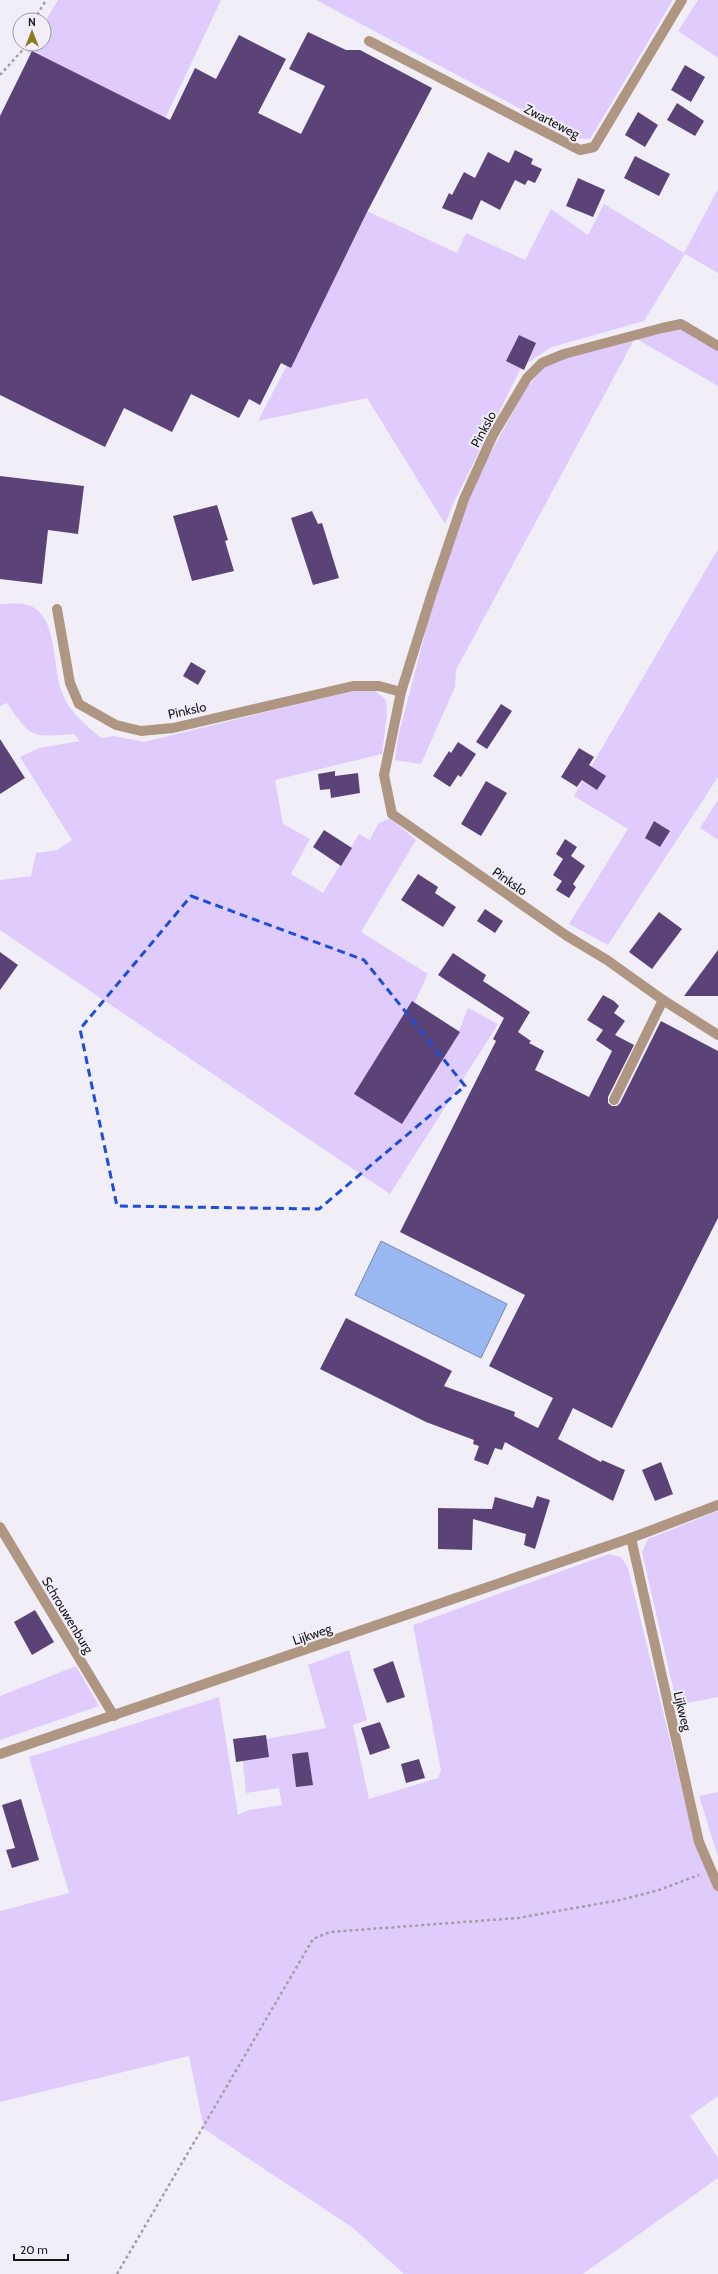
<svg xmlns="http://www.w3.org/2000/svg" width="718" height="2274" font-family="Cabin,sans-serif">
<rect width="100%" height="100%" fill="#f1eef7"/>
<g fill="#e0ccfc">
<path d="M 58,0 L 221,0 L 163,123 L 28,53 L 25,44 L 44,44 L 44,23 Z"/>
<path d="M 316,0 L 673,0 L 590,139 L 575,138 Z"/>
<path d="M 698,0 L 718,0 L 718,58 L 678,31 Z"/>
<path d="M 718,189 L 718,273 L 685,254 L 644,321 L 552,347 L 522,366 L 454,502 L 445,524 L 367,398 L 258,421 L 367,211 L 457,253 L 466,233 L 525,260 L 551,209 L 588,235 L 604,204 L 684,253 Z"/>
<path d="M 674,328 L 698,329 L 718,341 L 718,386 L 635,338 L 456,670 L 455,687 L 421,764 L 395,760 L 398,737 L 435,595 L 473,485 L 525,390 L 546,365 L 591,348 Z"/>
<path d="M 718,549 L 718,777 L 608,945 L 569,924 L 628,829 L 574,796 Z"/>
<path d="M 0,604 C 9,604 22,602 31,606 C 56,617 53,663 60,686 C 66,710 84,723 101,738 L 114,736 L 144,742 L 340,694 L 348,690 L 373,689 L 386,700 L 387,715 L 382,754 L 275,780 L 283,824 L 310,839 L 291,874 L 323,893 L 359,834 L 370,840 L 378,824 L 390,818 L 416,840 L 361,932 L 428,974 L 413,1006 L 457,1036 L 468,1008 L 498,1024 L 390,1194 L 0,930 L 0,880 L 31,876 L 36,853 L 57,850 L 72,840 L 20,757 L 39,748 L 80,741 L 74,734 C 32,737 31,739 7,703 L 0,706 Z"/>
<path d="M 718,800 L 718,840 L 700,828 Z"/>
<path d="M 718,1511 L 718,1697 L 677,1705 L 642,1552 L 648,1539 Z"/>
<path d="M 609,1554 L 621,1557 L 628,1568 L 691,1826 L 718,1889 L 718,2096 L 690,2116 L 718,2158 L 718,2178 L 583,2274 L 404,2274 L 353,2228 L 204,2129 L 189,2056 L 0,2102 L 0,1911 L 69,1893 L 29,1757 L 219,1697 L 238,1815 L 249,1810 L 282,1805 L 279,1788 L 246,1793 L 241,1744 L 326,1728 L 308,1665 L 349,1650 L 367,1720 L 353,1725 L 369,1799 L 438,1778 L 441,1770 L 413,1625 Z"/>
<path d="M 76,1666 L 99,1706 L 0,1740 L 0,1696 Z"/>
<path d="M 718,1792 L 718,1857 L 699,1796 Z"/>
</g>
<path fill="#99b7f0" stroke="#7287b0" d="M 381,1241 L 507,1304 L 481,1358 L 355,1295 Z"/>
<g fill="#5b4378">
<path d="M 308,32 L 346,50 L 360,50 L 432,88 L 366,214 L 291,368 L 281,363 L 260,405 L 249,399 L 239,418 L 191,394 L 172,432 L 124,408 L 105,447 L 0,395 L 0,116 L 32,51 L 170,120 L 195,68 L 216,79 L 239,35 L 286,59 L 258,113 L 301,134 L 325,86 L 289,69 Z"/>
<path d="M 685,65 L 705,77 L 691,102 L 671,90 Z"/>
<path d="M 677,103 L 704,121 L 695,136 L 667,120 Z"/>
<path d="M 638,112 L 658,125 L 645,147 L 625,135 Z"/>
<path d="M 515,150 L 533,159 L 531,164 L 542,169 L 535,183 L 528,180 L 525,185 L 515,180 L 500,210 L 481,200 L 472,220 L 442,208 L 449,193 L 452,195 L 464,172 L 475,178 L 488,152 L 509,163 Z"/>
<path d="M 635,156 L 670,174 L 659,196 L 624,178 Z"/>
<path d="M 578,178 L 605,190 L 593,217 L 566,206 Z"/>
<path d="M 519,335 L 536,343 L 524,370 L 506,361 Z"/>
<path d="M 0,476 L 84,486 L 78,534 L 48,530 L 42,584 L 0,579 Z"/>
<path d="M 217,505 L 228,540 L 225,541 L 234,571 L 192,581 L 173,516 Z"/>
<path d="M 312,511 L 318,524 L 322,523 L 339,578 L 313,585 L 291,518 Z"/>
<path d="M 191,662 L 206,671 L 198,685 L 183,676 Z"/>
<path d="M 501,704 L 512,711 L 487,749 L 476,742 Z"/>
<path d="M 0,739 L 25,778 L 0,794 Z"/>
<path d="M 458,742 L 476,754 L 461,777 L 458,775 L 450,787 L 433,776 L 449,751 L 451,753 Z"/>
<path d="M 579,748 L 594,757 L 589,765 L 606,776 L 597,790 L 582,780 L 577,787 L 561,777 Z"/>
<path d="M 335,771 L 335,776 L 358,773 L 360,793 L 331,798 L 330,789 L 320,790 L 318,774 Z"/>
<path d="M 486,781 L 507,793 L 481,836 L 461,824 Z"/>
<path d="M 654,821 L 670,831 L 660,847 L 645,838 Z"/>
<path d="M 324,830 L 352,848 L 341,866 L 313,847 Z"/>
<path d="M 565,839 L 577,847 L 571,856 L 585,866 L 573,884 L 576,887 L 569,898 L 556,890 L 562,881 L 553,875 L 563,859 L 556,854 Z"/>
<path d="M 418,874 L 438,887 L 435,893 L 456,907 L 443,927 L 401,900 Z"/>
<path d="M 485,909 L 503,921 L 495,933 L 477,921 Z"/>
<path d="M 659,912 L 682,929 L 652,969 L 629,952 Z"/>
<path d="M 718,950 L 718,996 L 684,996 Z"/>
<path d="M 0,952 L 18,965 L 0,990 Z"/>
<path d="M 453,953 L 486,975 L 483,981 L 530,1012 L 518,1032 L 531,1041 L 529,1043 L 544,1051 L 535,1070 L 589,1097 L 612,1051 L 596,1040 L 603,1030 L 587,1020 L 603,995 L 614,1001 L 619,1006 L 614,1013 L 625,1021 L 615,1035 L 634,1045 L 608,1097 L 608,1103 L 612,1106 L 617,1106 L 620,1103 L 661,1021 L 718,1051 L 718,1218 L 612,1428 L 573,1408 L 558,1439 L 601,1462 L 602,1460 L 625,1470 L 613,1501 L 505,1442 L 502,1450 L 495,1448 L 488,1465 L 474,1460 L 479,1446 L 473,1444 L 474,1440 L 426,1422 L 320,1369 L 346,1318 L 452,1371 L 444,1386 L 515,1412 L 514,1416 L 538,1428 L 553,1398 L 489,1366 L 525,1295 L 400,1232 L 496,1041 L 493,1039 L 504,1018 L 438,975 Z"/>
<path d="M 412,1001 L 460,1032 L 402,1124 L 354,1094 Z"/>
<path d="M 661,1462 L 673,1494 L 655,1501 L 642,1470 Z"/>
<path d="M 537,1496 L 550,1500 L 535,1549 L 524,1545 L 526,1534 L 473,1519 L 472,1550 L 438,1549 L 438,1508 L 492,1509 L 495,1497 L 533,1508 Z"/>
<path d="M 35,1610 L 54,1642 L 32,1655 L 14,1622 Z"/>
<path d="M 393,1661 L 405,1697 L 387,1703 L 373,1669 Z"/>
<path d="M 380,1722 L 390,1748 L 370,1755 L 361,1728 Z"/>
<path d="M 266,1735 L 269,1757 L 236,1762 L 233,1739 Z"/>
<path d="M 308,1752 L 313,1785 L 296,1787 L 292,1754 Z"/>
<path d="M 419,1759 L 425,1778 L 406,1783 L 401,1764 Z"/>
<path d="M 21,1799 L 39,1860 L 12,1868 L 6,1850 L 15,1848 L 2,1805 Z"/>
</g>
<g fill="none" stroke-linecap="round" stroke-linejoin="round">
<g stroke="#a29fa6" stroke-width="2.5" stroke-dasharray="3 3" stroke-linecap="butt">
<path d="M 34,20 L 46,0"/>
<path d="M 0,75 L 28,44"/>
<path d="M 117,2274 L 313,1939 L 330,1932 L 518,1918 L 620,1900 L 659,1890 L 699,1875"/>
</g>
<path stroke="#af9683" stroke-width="10" d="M 614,1100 L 663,1000"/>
<g stroke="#af9683" stroke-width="10">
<path d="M 369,41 L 580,150 L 594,147 L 682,0"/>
<path d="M 718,346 L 681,324 L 662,328 L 564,354 L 542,363 L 527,378 L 493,435 L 464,499 L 432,593 L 401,692 L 384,775 L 392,814 L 567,936 L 607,960 L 663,1000 L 718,1035"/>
<path d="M 57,609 L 70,683 L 79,704 L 116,725 L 141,731 L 173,728 L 353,686 L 379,686 L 401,692"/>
<path d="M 0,1527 L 114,1716"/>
<path d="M 631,1538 L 699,1842 L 718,1886"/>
</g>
<path stroke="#af9683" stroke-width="10" d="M 0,1754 L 631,1538 L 718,1505"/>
</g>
<path fill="none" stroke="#1d4ed8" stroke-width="3" stroke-dasharray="8 5" stroke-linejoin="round" d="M 191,896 L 364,960 L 465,1086 L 319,1209 L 117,1206 L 80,1029 Z"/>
<g text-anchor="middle" stroke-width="4" stroke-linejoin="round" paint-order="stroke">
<g font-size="13" fill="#171619" stroke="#f1eef7">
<text transform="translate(552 121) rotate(27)" y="5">Zwarteweg</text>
<text transform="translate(483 429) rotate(-62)" y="5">Pinkslo</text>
<text transform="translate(187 710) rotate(-12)" y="5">Pinkslo</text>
<text transform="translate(510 881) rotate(35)" y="5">Pinkslo</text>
<text transform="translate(68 1615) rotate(59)" y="5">Schrouwenburg</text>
<text transform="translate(312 1634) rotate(-19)" y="5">Lijkweg</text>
<text transform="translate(683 1711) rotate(77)" y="5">Lijkweg</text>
</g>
</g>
<g transform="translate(32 32)"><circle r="19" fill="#f1eef7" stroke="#9a989e"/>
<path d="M0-3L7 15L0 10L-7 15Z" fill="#8c791e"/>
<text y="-6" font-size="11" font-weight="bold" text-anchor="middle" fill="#171619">N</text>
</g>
<path d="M14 2254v6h54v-6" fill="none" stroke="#171619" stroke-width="2"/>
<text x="20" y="2254" font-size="12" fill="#171619" stroke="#f1eef7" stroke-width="3" paint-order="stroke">20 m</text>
</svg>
